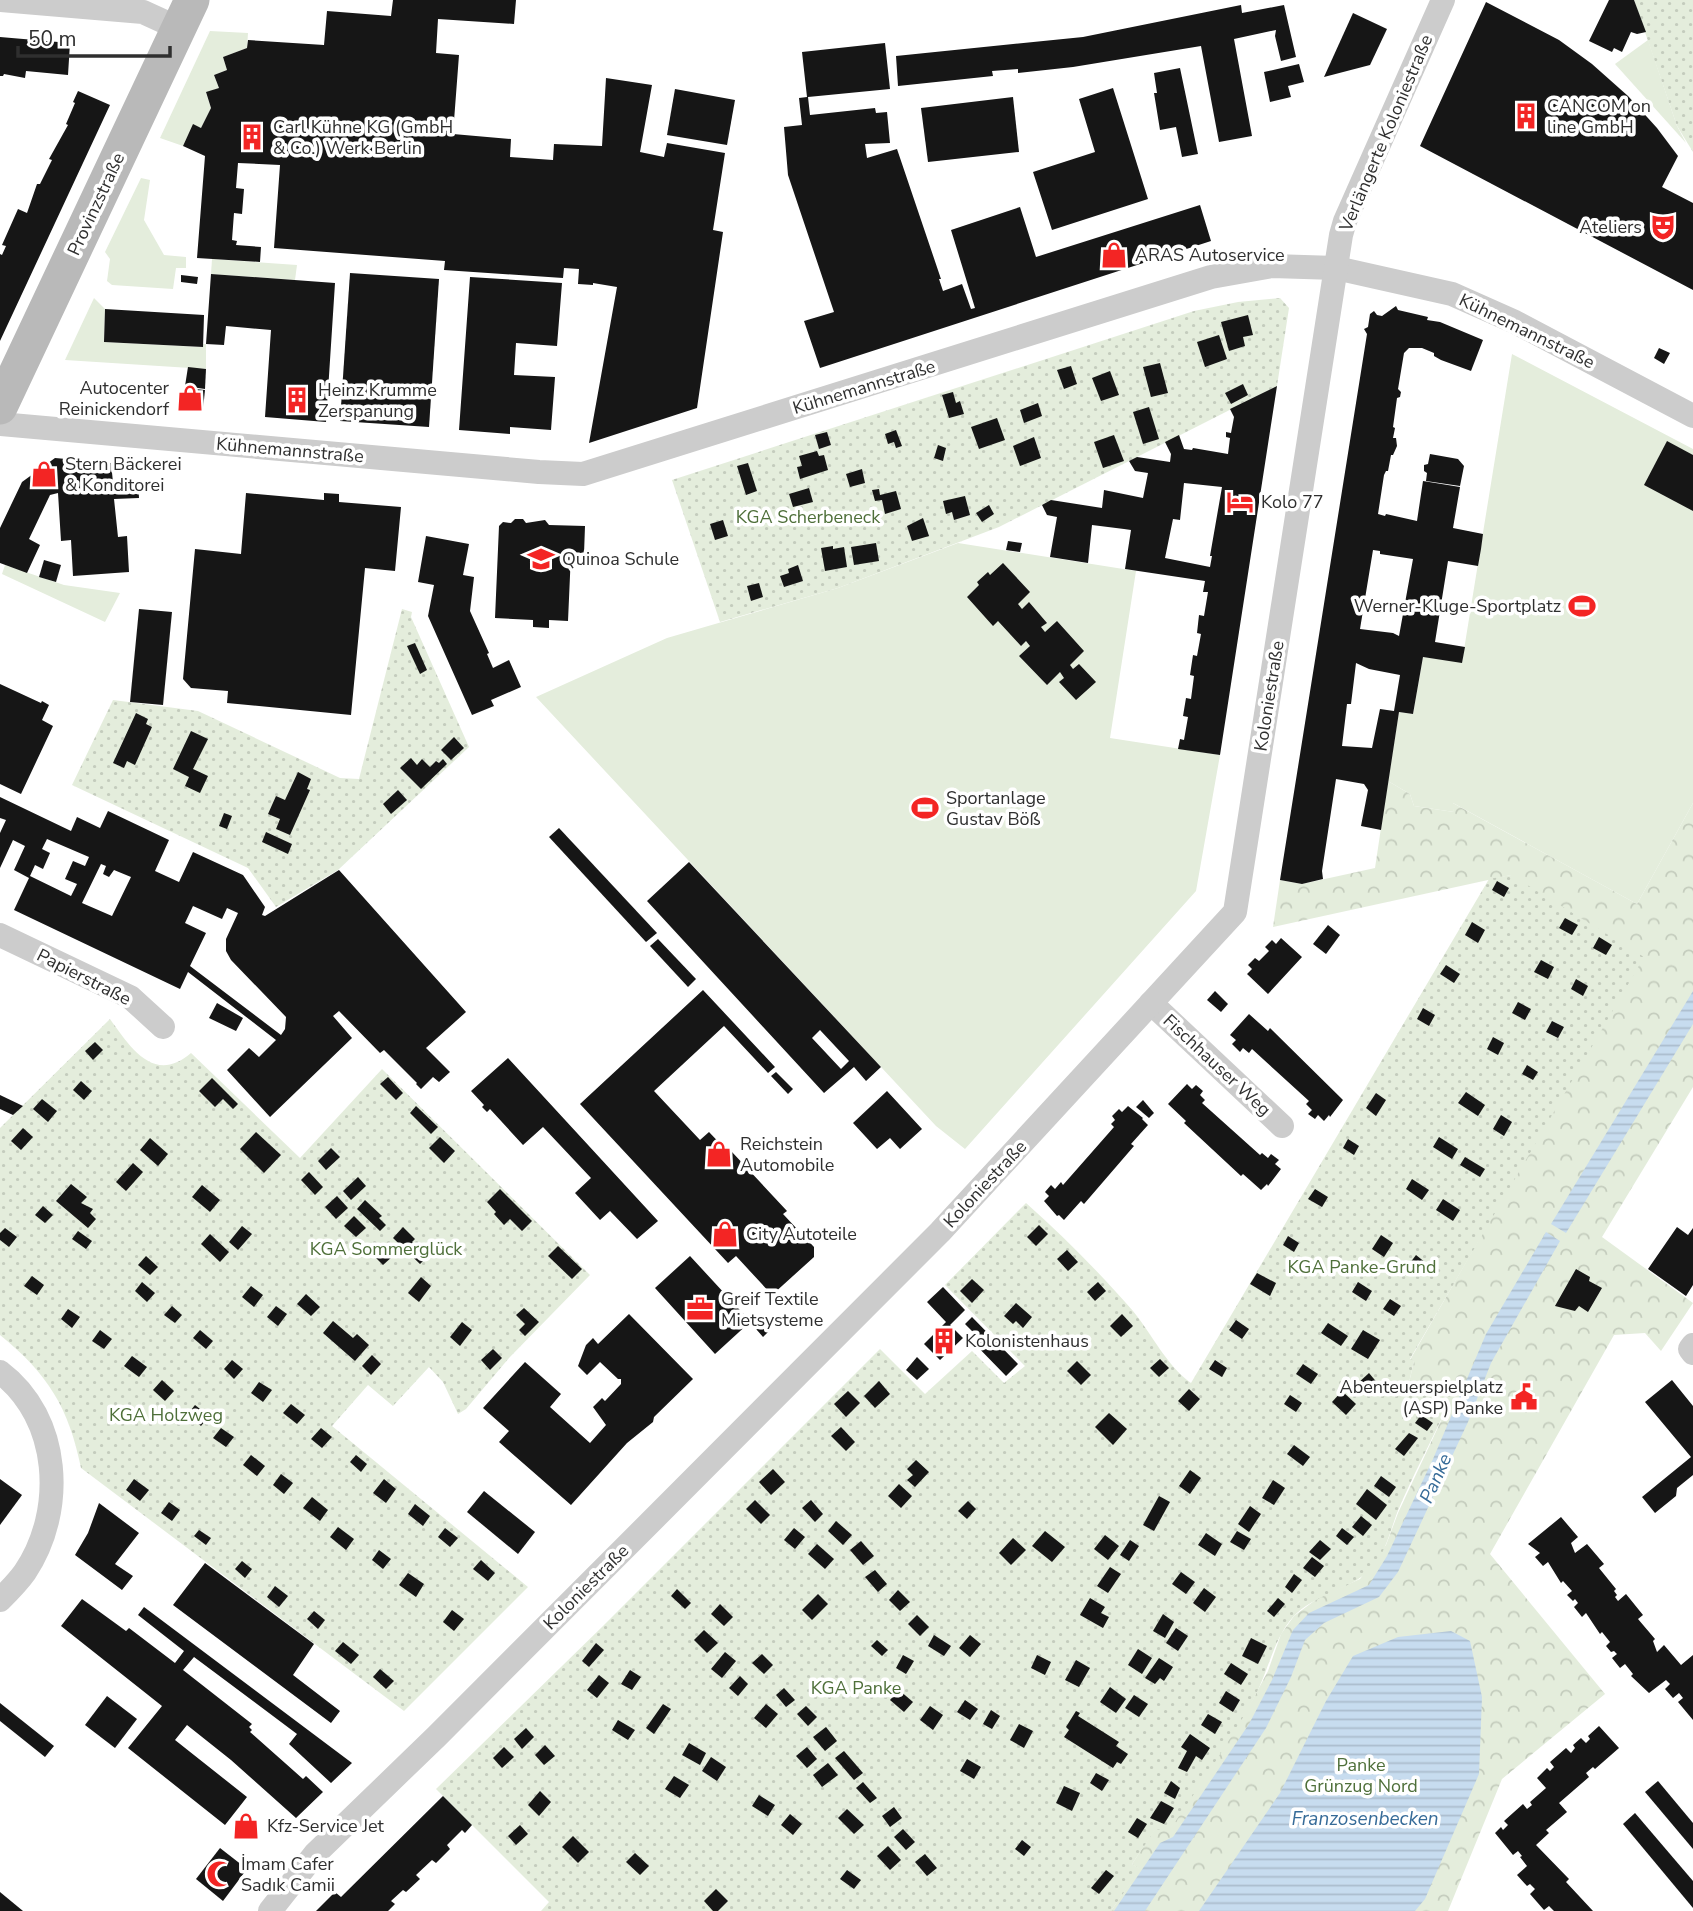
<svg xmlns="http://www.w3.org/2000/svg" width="1693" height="1911" font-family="'Nunito Sans',sans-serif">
<defs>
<pattern id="park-crowns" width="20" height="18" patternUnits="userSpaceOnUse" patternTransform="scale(1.75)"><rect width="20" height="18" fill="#e4eddc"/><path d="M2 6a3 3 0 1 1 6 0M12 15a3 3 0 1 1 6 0" fill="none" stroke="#c4ccbd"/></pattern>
<pattern id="garden-dots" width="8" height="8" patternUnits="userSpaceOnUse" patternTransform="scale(1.75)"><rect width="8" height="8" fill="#e4eddc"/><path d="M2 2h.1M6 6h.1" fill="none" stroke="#c4ccbd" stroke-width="1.8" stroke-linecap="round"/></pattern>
<pattern id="water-rules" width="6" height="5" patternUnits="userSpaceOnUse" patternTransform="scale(1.75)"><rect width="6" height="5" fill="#c7dcef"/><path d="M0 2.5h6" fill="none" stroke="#abbdcd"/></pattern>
</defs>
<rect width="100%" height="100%" fill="#fff"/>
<g fill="#e4eddc">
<path d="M 210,31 L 248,33 L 247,48 L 223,57 L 227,70 L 214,75 L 219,88 L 206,93 L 211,108 L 201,128 L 193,125 L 183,146 L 160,138 Z"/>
<path d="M 1648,40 L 1677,126 L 1686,143 L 1615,64 Z"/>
<path d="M 141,178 L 150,180 L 144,220 L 164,255 L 186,257 L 186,268 L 176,268 L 173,289 L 112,285 L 107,281 L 110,259 L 105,252 Z"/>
<path d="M 212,259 L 297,265 L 295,280 L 211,274 Z"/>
<path d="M 94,298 L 105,309 L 104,342 L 202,347 L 203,344 L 206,344 L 206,369 L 65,360 Z"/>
<path d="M 1512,354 L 1693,449 L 1693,803 L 1637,904 L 1453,803 L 1454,812 L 1414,806 L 1410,794 L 1388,781 L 1399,712 L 1413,714 L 1423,657 L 1462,662 Z"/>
<path d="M 958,543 L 1136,571 L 1110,738 L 1220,755 L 1196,891 L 965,1149 L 936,1126 L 536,697 L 667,638 L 838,588 Z"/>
<path d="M 5,565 L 64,585 L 120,593 L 105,622 L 2,574 Z"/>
</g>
<path fill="url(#park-crowns)" d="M 1388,781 L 1410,794 L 1414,806 L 1454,812 L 1451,802 L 1637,904 L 1693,803 L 1693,1087 L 1602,1237 L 1693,1303 L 1661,1351 L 1645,1333 L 1614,1335 L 1490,1554 L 1605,1694 L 1502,1779 L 1448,1911 L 1111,1911 L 1139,1869 L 1132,1864 L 1155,1829 L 1171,1827 L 1253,1699 L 1268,1671 L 1281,1634 L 1294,1616 L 1318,1598 L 1360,1579 L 1386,1545 L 1398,1513 L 1447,1408 L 1408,1387 L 1414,1361 L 1410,1360 L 1501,1201 L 1511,875 L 1273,927 L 1280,880 L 1302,884 L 1375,868 Z"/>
<g fill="url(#garden-dots)">
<path d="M 1634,0 L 1693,0 L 1693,152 L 1677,126 Z"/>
<path d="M 1280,298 L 1289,308 L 1277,386 L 999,527 L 838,588 L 720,622 L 672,480 L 1194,311 L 1238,302 Z"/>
<path d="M 402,609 L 412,612 L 411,617 L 469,747 L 338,870 L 276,907 L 248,868 L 72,785 L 113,700 L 198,711 L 340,778 L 359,779 Z"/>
<path d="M 1511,875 L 1644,957 L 1410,1359 L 1414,1361 L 1408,1387 L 1447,1407 C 1431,1442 1412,1477 1397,1513 C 1390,1532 1385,1555 1370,1570 C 1348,1591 1314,1594 1293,1617 C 1274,1638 1268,1672 1254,1698 C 1229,1743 1200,1785 1171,1828 L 1155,1830 L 1132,1864 L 1140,1869 L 1111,1911 L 541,1911 L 549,1902 L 436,1789 L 603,1626 L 880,1349 L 925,1394 L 972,1351 L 1004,1383 L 1025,1366 L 945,1285 L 1026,1203 C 1064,1237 1099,1272 1133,1311 C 1152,1334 1166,1365 1191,1383 L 1489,879 Z"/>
<path d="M 110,1019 C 130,1047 154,1085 191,1053 L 300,1158 L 382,1069 L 590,1275 L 509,1358 L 466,1409 L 458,1414 L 443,1382 L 429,1367 L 393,1406 L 368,1385 L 332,1426 L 528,1587 L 404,1711 L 81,1468 C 69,1408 48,1374 0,1335 L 0,1128 Z"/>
</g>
<g fill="url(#water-rules)">
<path d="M 1693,991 L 1693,1024 L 1566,1233 L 1551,1224 Z"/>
<path d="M 1546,1232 L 1560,1241 L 1491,1363 L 1468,1422 L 1398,1572 L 1379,1597 L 1324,1623 L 1305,1640 L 1291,1677 L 1266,1728 L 1145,1911 L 1114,1911 L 1160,1843 L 1173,1837 L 1249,1724 L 1272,1680 L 1293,1630 L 1309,1613 L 1369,1585 L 1387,1556 L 1433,1459 L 1486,1334 Z"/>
<path d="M 1451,1631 L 1470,1641 L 1482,1697 L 1479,1774 L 1425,1899 L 1415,1911 L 1199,1911 L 1280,1793 L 1326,1701 L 1353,1656 L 1398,1637 Z"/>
</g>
<g fill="#161616" fill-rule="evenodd">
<path d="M 393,0 L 516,0 L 514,24 L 438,19 L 436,53 L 459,55 L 453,134 L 511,139 L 510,157 L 553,160 L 554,144 L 602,146 L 606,78 L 652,85 L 640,152 L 664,157 L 667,143 L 725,153 L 713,230 L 723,232 L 697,408 L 589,443 L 617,287 L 593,283 L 593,285 L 578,284 L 579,269 L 564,268 L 563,278 L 444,270 L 445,261 L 274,248 L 280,165 L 238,163 L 236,188 L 244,189 L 242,214 L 234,213 L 232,240 L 237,241 L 236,245 L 261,247 L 260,262 L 197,258 L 205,156 L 183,146 L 193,124 L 201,128 L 211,108 L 206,92 L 219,88 L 214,75 L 227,70 L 223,57 L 247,48 L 248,40 L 324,45 L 327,11 L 391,16 Z"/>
<path d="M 1609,0 L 1634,0 L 1646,32 L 1637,34 L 1631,32 L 1622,52 L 1614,48 L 1612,52 L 1589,41 Z"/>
<path d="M 1486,2 L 1559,40 L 1592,64 L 1628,96 L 1657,128 L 1678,156 L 1662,187 L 1693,203 L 1693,290 L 1420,146 Z"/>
<path d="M 1241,5 L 1242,13 L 1284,5 L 1296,57 L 1281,61 L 1275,36 L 1276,30 L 1234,39 L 1252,136 L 1219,142 L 1201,46 L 1073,67 L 1018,73 L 1018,69 L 992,71 L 993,76 L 898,86 L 896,56 L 1083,37 Z"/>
<path d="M 1353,13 L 1387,29 L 1370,65 L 1324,77 Z"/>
<path d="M 0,37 L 70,43 L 68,75 L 26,71 L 25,78 L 4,74 L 3,76 L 0,76 Z"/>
<path d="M 885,43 L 890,89 L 808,97 L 810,115 L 875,108 L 876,113 L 887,112 L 890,143 L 865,144 L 867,158 L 897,149 L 941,279 L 939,279 L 943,291 L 962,284 L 971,309 L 975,308 L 951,230 L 1020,207 L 1036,257 L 1200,205 L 1211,241 L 820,368 L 804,321 L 834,312 L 788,175 L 784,127 L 802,125 L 799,98 L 807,97 L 802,52 Z"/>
<path d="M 1299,64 L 1304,82 L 1288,86 L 1291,97 L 1270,102 L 1264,72 Z"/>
<path d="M 1180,68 L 1198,154 L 1182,157 L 1176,127 L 1160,130 L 1154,93 L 1157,93 L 1154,73 Z"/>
<path d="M 1113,88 L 1148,199 L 1052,230 L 1033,172 L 1095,152 L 1079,99 Z"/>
<path d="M 675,89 L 735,100 L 727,145 L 667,135 Z"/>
<path d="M 78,91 L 110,105 L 0,341 L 0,254 L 2,255 L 6,246 L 2,245 L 18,209 L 27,213 L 37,184 L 40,184 L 52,160 L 49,159 L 68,125 L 66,124 L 75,103 L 73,102 Z"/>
<path d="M 1013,97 L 1019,152 L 928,162 L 921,108 Z"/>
<path d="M 350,273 L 439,279 L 429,427 L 340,421 Z"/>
<path d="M 211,274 L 335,283 L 326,422 L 265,417 L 271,330 L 226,326 L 224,345 L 206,344 Z"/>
<path d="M 181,275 L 198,277 L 197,284 L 181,282 Z"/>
<path d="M 470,277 L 562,283 L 557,346 L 516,343 L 514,375 L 555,377 L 551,430 L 510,427 L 510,434 L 459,430 Z"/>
<path d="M 1396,306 L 1398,310 L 1428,317 L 1427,320 L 1440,322 L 1483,340 L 1471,371 L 1441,360 L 1434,356 L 1434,353 L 1422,348 L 1409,348 L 1404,353 L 1398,389 L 1401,392 L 1400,397 L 1397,398 L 1393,427 L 1395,428 L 1393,438 L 1396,438 L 1397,446 L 1393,455 L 1391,455 L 1388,471 L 1386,471 L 1384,475 L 1378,514 L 1385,516 L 1386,514 L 1417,521 L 1423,481 L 1460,487 L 1453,528 L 1483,534 L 1481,549 L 1478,566 L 1448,561 L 1435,642 L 1465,647 L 1462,663 L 1423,657 L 1413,714 L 1399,712 L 1381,830 L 1361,826 L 1368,790 L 1364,784 L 1336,779 L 1322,871 L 1323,879 L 1302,884 L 1280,880 L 1367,334 L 1364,329 L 1368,327 L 1370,314 L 1374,311 L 1377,315 L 1382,316 ZM 1373,550 L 1380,551 L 1380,554 L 1413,559 L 1399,636 L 1393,633 L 1360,629 ZM 1356,663 L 1369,669 L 1400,675 L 1394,711 L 1380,709 L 1372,748 L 1342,746 L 1347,704 L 1351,704 Z"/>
<path d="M 105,309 L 204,315 L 203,347 L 104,342 Z"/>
<path d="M 1248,315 L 1253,335 L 1243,337 L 1245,346 L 1229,351 L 1221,322 Z"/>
<path d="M 1219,335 L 1227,359 L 1205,367 L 1197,342 Z"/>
<path d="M 1659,348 L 1670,353 L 1664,364 L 1654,358 Z"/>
<path d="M 1160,363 L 1168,393 L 1151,397 L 1143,367 Z"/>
<path d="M 1071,366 L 1077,384 L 1064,389 L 1057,370 Z"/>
<path d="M 188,367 L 206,369 L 205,389 L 185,386 Z"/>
<path d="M 1110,371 L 1119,395 L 1101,401 L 1092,378 Z"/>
<path d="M 1243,384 L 1248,395 L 1231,404 L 1225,393 Z"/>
<path d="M 1277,386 L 1220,755 L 1178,749 L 1180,739 L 1184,740 L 1188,717 L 1183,716 L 1186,698 L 1191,699 L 1194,676 L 1190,675 L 1193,655 L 1197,656 L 1201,634 L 1197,633 L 1199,615 L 1204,616 L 1208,592 L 1203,592 L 1205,581 L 1125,569 L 1131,530 L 1124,529 L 1092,525 L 1088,563 L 1050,557 L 1057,517 L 1047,515 L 1042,505 L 1051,500 L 1102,508 L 1104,490 L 1143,498 L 1148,473 L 1135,471 L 1129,461 L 1137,457 L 1170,462 L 1171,454 L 1165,442 L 1179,435 L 1184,449 L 1192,450 L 1193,448 L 1228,454 L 1230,438 L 1226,437 L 1226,432 L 1231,433 L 1234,417 L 1230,409 ZM 1184,483 L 1222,487 L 1210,556 L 1212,556 L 1210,567 L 1165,558 L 1173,519 L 1180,520 Z"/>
<path d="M 185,388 L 205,390 L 203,409 L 183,407 Z"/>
<path d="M 953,392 L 956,403 L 960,401 L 964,414 L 949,418 L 942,395 Z"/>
<path d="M 1038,403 L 1042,416 L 1024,423 L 1020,410 Z"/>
<path d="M 1149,407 L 1159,439 L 1143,444 L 1133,412 Z"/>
<path d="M 997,418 L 1005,440 L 979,449 L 971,427 Z"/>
<path d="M 896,430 L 902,446 L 896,448 L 894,442 L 888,444 L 885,434 Z"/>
<path d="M 827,432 L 831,445 L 819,449 L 815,435 Z"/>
<path d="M 1114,435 L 1124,461 L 1103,468 L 1094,442 Z"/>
<path d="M 1034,437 L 1041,458 L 1020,466 L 1013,446 Z"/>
<path d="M 1667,441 L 1693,455 L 1693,511 L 1644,485 Z"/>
<path d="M 938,445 L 946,448 L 943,461 L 934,458 Z"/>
<path d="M 817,451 L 819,456 L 824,455 L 828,470 L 800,479 L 797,467 L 802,466 L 799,456 Z"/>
<path d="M 1430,454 L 1458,459 L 1464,466 L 1460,486 L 1426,481 L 1427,473 L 1424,471 L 1424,465 L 1428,464 Z"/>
<path d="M 55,458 L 111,463 L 114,492 L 122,492 L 122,482 L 138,481 L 139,498 L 114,499 L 118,537 L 127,536 L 129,572 L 73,576 L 71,540 L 61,541 L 58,493 L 50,495 L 29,539 L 40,545 L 27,573 L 0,563 L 0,528 L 22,482 Z"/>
<path d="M 748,463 L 757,491 L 746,495 L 737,466 Z"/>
<path d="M 862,469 L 865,483 L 850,487 L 846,474 Z"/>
<path d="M 809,488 L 813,502 L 793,507 L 789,494 Z"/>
<path d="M 879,489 L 880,495 L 896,491 L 901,509 L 885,514 L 882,500 L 875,501 L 872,490 Z"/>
<path d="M 246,493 L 324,500 L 324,493 L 339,494 L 339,502 L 401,507 L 395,571 L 365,568 L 351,715 L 227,703 L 228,691 L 191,688 L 183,679 L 195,549 L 241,554 Z"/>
<path d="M 965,496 L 970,515 L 954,520 L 952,512 L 946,514 L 943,501 Z"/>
<path d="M 989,505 L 994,514 L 982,522 L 976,513 Z"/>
<path d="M 923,518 L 929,536 L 912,541 L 907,526 Z"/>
<path d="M 515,519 L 523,519 L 526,523 L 545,520 L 549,525 L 585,526 L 584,554 L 571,553 L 568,621 L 549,620 L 549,628 L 533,627 L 533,620 L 495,618 L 499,526 L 503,522 L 511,523 Z"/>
<path d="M 723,520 L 728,536 L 715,540 L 710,524 Z"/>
<path d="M 426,536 L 469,544 L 463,575 L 474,577 L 470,611 L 489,653 L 487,654 L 493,668 L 509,660 L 521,687 L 491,700 L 494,706 L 472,715 L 428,616 L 434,585 L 418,582 Z"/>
<path d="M 1008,541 L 1022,543 L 1020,552 L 1006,550 Z"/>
<path d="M 876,543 L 879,561 L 854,565 L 851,547 Z"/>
<path d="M 833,546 L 833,549 L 844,547 L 847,567 L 825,571 L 821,548 Z"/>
<path d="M 44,560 L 61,565 L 56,582 L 39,577 Z"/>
<path d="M 1003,563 L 1030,592 L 1018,604 L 1022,609 L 1029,602 L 1047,623 L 1041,627 L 1045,632 L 1057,621 L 1084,651 L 1070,665 L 1073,669 L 1079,664 L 1096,682 L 1076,700 L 1059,682 L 1064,678 L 1060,672 L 1047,685 L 1019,656 L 1030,646 L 1026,641 L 1021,646 L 998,621 L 993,626 L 967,597 L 979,585 L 977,582 L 988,572 L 990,575 Z"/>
<path d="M 798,565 L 803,581 L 784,587 L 780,576 L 789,573 L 788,569 Z"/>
<path d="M 759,583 L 763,597 L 751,601 L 747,586 Z"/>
<path d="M 139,609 L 172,612 L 163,705 L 130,702 Z"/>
<path d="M 415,643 L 427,670 L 420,674 L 407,646 Z"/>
<path d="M 0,684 L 41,703 L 42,701 L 49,705 L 42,720 L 53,726 L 21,794 L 0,784 Z"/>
<path d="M 136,713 L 148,719 L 146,724 L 152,727 L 135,765 L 127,761 L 124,768 L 113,763 Z"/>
<path d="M 191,731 L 208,739 L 193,769 L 208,776 L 200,793 L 185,786 L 189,777 L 173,769 Z"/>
<path d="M 454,737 L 464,748 L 451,760 L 441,750 Z"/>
<path d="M 411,758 L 417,765 L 422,759 L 430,767 L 436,761 L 439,763 L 443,759 L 447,764 L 421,789 L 400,768 Z"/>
<path d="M 298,772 L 311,779 L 307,789 L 310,790 L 290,835 L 276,829 L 280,819 L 268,814 L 276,796 L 285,800 Z"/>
<path d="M 398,790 L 407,800 L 391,814 L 383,804 Z"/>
<path d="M 0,797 L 71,831 L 77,817 L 100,828 L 108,811 L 169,840 L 155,871 L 179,882 L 193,852 L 243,875 L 265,907 L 262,915 L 265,916 L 339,870 L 466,1012 L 426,1048 L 450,1072 L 439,1082 L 433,1077 L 421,1089 L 416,1084 L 417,1083 L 384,1050 L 380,1053 L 339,1011 L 333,1016 L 352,1038 L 270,1117 L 227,1070 L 249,1048 L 259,1057 L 276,1040 L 188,972 L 180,989 L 14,910 L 29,878 L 14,870 L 25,846 L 13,840 L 0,868 L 0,833 L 6,820 L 0,818 ZM 47,839 L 89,857 L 85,866 L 73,861 L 65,879 L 77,884 L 71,896 L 30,876 L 35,865 L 43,869 L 50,853 L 42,849 ZM 101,864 L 106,866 L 103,874 L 109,877 L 114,870 L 131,877 L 112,916 L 82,903 ZM 193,906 L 222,919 L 227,908 L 238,913 L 226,939 L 226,951 L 231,960 L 286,1017 L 285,1029 L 281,1035 L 190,966 L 206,933 L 185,923 Z"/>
<path d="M 224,813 L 232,816 L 227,829 L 219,826 Z"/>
<path d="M 559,828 L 657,933 L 646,942 L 549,837 Z"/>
<path d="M 266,832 L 292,844 L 288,854 L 262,842 Z"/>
<path d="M 689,862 L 881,1067 L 866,1081 L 854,1067 L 824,1093 L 647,901 ZM 820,1030 L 849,1061 L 841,1069 L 812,1038 Z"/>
<path d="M 1497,881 L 1509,888 L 1504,897 L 1492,890 Z"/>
<path d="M 1565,918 L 1578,925 L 1572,935 L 1559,928 Z"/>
<path d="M 1472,922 L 1485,930 L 1478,943 L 1465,935 Z"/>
<path d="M 1328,925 L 1340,935 L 1326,954 L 1313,944 Z"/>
<path d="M 1599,937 L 1612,945 L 1606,955 L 1593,948 Z"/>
<path d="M 1281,938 L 1302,957 L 1268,994 L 1247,974 L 1252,969 L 1248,965 L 1255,958 L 1259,961 L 1269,951 L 1265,947 L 1272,940 L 1276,944 Z"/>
<path d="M 658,939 L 696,979 L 688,987 L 650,946 Z"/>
<path d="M 1541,960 L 1554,967 L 1548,979 L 1534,972 Z"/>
<path d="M 1446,965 L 1460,974 L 1454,983 L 1440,974 Z"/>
<path d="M 1576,979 L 1588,986 L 1583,996 L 1571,989 Z"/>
<path d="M 703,990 L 775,1067 L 768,1073 L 724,1026 L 654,1091 L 700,1140 L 709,1132 L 730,1154 L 732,1152 L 787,1211 L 783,1214 L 814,1247 L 814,1257 L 772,1295 L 736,1256 L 728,1263 L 580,1104 Z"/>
<path d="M 1215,991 L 1228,1004 L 1221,1012 L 1207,1000 Z"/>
<path d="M 1518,1002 L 1531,1009 L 1525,1020 L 1512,1013 Z"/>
<path d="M 217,1003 L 243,1018 L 236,1031 L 209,1018 Z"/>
<path d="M 1423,1008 L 1435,1015 L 1429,1026 L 1417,1019 Z"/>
<path d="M 1249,1014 L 1268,1031 L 1270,1028 L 1343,1100 L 1330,1117 L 1329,1115 L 1324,1121 L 1318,1115 L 1315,1119 L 1308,1114 L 1312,1110 L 1306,1104 L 1309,1101 L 1252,1049 L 1249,1053 L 1243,1048 L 1240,1052 L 1232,1044 L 1236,1040 L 1230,1035 Z"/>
<path d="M 1552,1021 L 1564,1027 L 1558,1038 L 1546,1032 Z"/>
<path d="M 1493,1037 L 1504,1043 L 1498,1055 L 1487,1049 Z"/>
<path d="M 95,1042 L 103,1050 L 93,1060 L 85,1051 Z"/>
<path d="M 508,1058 L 658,1221 L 637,1239 L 610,1211 L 600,1220 L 575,1193 L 591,1178 L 543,1127 L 523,1145 L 490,1109 L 487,1112 L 482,1107 L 484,1105 L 471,1091 Z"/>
<path d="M 1527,1065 L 1538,1072 L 1533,1080 L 1522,1074 Z"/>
<path d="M 776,1072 L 793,1089 L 788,1094 L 771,1076 Z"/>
<path d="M 388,1077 L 403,1093 L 396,1100 L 380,1084 Z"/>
<path d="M 212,1078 L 238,1104 L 233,1109 L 223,1099 L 215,1107 L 199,1091 Z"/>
<path d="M 81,1081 L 92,1091 L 84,1100 L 73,1090 Z"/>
<path d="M 1187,1084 L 1192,1089 L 1196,1085 L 1203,1091 L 1200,1095 L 1205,1100 L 1202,1103 L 1260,1155 L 1262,1153 L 1268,1158 L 1271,1154 L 1279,1160 L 1275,1164 L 1281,1169 L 1268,1186 L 1267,1184 L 1261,1190 L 1243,1174 L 1241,1176 L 1184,1123 L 1186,1121 L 1168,1104 Z"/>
<path d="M 887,1091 L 922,1129 L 900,1149 L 890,1138 L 877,1149 L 853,1123 Z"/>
<path d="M 1466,1092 L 1485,1105 L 1478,1116 L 1458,1103 Z"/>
<path d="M 1376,1093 L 1386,1100 L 1376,1116 L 1366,1108 Z"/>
<path d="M 0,1095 L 23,1106 L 13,1115 L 0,1109 Z"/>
<path d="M 42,1099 L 57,1111 L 48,1122 L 33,1109 Z"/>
<path d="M 1143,1100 L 1154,1113 L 1149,1118 L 1136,1107 Z"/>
<path d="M 416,1106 L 438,1127 L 431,1134 L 410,1113 Z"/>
<path d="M 1128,1106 L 1143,1118 L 1142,1119 L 1148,1125 L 1131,1144 L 1134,1146 L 1084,1204 L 1081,1201 L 1064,1220 L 1059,1215 L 1057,1216 L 1044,1201 L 1049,1196 L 1045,1192 L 1051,1185 L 1055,1189 L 1061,1182 L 1063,1185 L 1114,1127 L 1111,1124 L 1115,1120 L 1112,1116 L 1119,1109 L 1122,1112 Z"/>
<path d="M 1501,1115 L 1512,1122 L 1504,1136 L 1493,1129 Z"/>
<path d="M 23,1128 L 33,1137 L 21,1150 L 11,1141 Z"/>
<path d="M 256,1132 L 281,1155 L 264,1173 L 240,1149 Z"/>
<path d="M 440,1137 L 455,1151 L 444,1163 L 429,1148 Z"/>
<path d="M 1439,1137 L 1458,1149 L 1452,1159 L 1433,1147 Z"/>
<path d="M 150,1138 L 168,1154 L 158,1166 L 140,1150 Z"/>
<path d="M 1348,1139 L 1359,1146 L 1354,1155 L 1343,1148 Z"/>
<path d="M 331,1148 L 340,1157 L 326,1170 L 318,1161 Z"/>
<path d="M 1465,1157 L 1485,1169 L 1480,1177 L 1460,1165 Z"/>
<path d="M 133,1163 L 143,1172 L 126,1191 L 116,1182 Z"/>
<path d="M 309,1172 L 323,1187 L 315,1195 L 301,1180 Z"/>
<path d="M 358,1177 L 366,1186 L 351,1200 L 343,1191 Z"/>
<path d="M 1412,1179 L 1429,1190 L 1422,1200 L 1406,1189 Z"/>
<path d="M 71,1184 L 87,1197 L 81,1203 L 93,1209 L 90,1213 L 96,1219 L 88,1228 L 56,1201 Z"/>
<path d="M 202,1185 L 220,1200 L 210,1212 L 192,1197 Z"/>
<path d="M 500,1189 L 532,1221 L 522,1231 L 510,1219 L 504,1225 L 494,1214 L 496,1212 L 487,1202 Z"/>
<path d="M 1315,1189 L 1328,1197 L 1322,1207 L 1308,1199 Z"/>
<path d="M 337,1196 L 348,1208 L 336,1219 L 325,1207 Z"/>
<path d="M 1443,1199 L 1460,1210 L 1453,1221 L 1436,1210 Z"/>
<path d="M 365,1200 L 382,1216 L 379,1218 L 386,1225 L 380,1231 L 357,1209 Z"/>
<path d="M 43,1206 L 53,1215 L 45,1223 L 35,1215 Z"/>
<path d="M 354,1216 L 366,1228 L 356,1237 L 344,1226 Z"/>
<path d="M 1039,1225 L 1048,1234 L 1036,1246 L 1027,1237 Z"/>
<path d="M 242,1226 L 252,1234 L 238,1250 L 229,1242 Z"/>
<path d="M 403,1227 L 415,1239 L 412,1242 L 427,1257 L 420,1264 L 393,1238 Z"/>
<path d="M 1677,1227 L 1688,1235 L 1693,1228 L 1693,1285 L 1686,1296 L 1648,1269 Z"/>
<path d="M 5,1228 L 17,1237 L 9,1247 L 0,1240 L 0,1233 Z"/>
<path d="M 78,1231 L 92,1241 L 86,1249 L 72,1239 Z"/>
<path d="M 210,1234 L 229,1252 L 220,1262 L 201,1244 Z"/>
<path d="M 1381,1235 L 1393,1243 L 1384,1257 L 1372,1249 Z"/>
<path d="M 1288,1236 L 1299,1243 L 1294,1252 L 1283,1245 Z"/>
<path d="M 380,1244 L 393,1256 L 383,1265 L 371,1253 Z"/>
<path d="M 558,1246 L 582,1269 L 572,1279 L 548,1256 Z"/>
<path d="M 1067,1250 L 1078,1262 L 1068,1271 L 1057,1259 Z"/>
<path d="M 1416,1255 L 1426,1263 L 1418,1274 L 1407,1267 Z"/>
<path d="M 146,1256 L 158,1267 L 150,1275 L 138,1265 Z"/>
<path d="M 690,1256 L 749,1320 L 755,1314 L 770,1330 L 763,1337 L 750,1322 L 715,1354 L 655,1288 Z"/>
<path d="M 1576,1269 L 1590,1277 L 1589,1281 L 1602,1288 L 1588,1312 L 1579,1306 L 1575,1311 L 1555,1306 Z"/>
<path d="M 1257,1273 L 1276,1283 L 1270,1296 L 1250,1284 Z"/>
<path d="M 32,1276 L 44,1285 L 37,1295 L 24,1286 Z"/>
<path d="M 421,1277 L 431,1286 L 419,1302 L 408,1293 Z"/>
<path d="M 972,1279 L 984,1290 L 972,1303 L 960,1291 Z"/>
<path d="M 142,1282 L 155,1293 L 147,1302 L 135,1291 Z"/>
<path d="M 1098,1282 L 1106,1291 L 1095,1301 L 1087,1292 Z"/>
<path d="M 1358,1282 L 1372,1291 L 1366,1301 L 1352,1292 Z"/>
<path d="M 251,1286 L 263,1295 L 254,1307 L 242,1297 Z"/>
<path d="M 943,1287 L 965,1310 L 950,1325 L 963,1338 L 940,1360 L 924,1344 L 946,1322 L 927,1302 Z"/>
<path d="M 306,1294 L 320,1307 L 311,1316 L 297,1304 Z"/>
<path d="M 1390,1299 L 1401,1306 L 1394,1316 L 1383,1309 Z"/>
<path d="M 1016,1303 L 1032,1317 L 1023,1328 L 1016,1321 L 1013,1324 L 1004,1316 Z"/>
<path d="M 172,1306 L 182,1315 L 175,1323 L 164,1315 Z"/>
<path d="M 276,1306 L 287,1314 L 278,1326 L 267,1317 Z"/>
<path d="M 524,1308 L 539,1322 L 525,1336 L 519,1330 L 525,1324 L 516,1315 Z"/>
<path d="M 68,1309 L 80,1317 L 72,1328 L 61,1319 Z"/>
<path d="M 629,1314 L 693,1379 L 654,1417 L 653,1422 L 627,1443 L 571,1505 L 499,1442 L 509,1431 L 483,1408 L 525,1362 L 561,1394 L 550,1407 L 590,1443 L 606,1425 L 593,1407 L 602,1398 L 605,1401 L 621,1384 L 621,1379 L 618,1379 L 600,1362 L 587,1375 L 578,1366 L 586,1345 L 593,1338 L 598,1344 Z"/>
<path d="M 1122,1314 L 1133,1326 L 1121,1337 L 1110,1326 Z"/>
<path d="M 972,1317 L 1018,1364 L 1006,1376 L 969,1338 L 974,1333 L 965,1324 Z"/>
<path d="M 1236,1320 L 1249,1329 L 1242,1339 L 1229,1330 Z"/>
<path d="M 333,1321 L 353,1338 L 357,1334 L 369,1345 L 355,1361 L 323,1333 Z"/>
<path d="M 462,1322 L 472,1330 L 460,1346 L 450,1337 Z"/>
<path d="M 1328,1323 L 1348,1336 L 1341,1346 L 1321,1333 Z"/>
<path d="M 100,1330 L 112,1339 L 104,1349 L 92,1341 Z"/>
<path d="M 200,1330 L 213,1341 L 206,1349 L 193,1338 Z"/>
<path d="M 1363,1330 L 1380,1340 L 1368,1359 L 1351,1349 Z"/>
<path d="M 493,1349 L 502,1358 L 490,1370 L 481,1360 Z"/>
<path d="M 372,1355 L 381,1364 L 371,1375 L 362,1366 Z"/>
<path d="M 132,1356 L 147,1367 L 139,1377 L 124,1366 Z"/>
<path d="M 917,1357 L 929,1369 L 917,1380 L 906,1370 Z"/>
<path d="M 1160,1359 L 1169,1368 L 1159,1377 L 1150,1368 Z"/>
<path d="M 232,1360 L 243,1369 L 234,1379 L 224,1369 Z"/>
<path d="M 1215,1360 L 1227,1368 L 1222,1377 L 1209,1369 Z"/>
<path d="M 1077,1361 L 1091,1375 L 1081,1385 L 1067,1371 Z"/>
<path d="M 1303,1364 L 1318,1374 L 1311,1384 L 1296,1374 Z"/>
<path d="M 1369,1373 L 1379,1385 L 1367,1396 L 1357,1384 Z"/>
<path d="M 162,1380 L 174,1391 L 165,1401 L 153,1390 Z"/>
<path d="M 1672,1380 L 1693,1406 L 1693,1475 L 1677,1488 L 1676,1496 L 1655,1513 L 1642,1497 L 1691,1457 L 1645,1402 Z"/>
<path d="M 879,1381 L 890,1394 L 875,1408 L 864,1396 Z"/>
<path d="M 259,1382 L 272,1390 L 263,1402 L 251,1393 Z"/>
<path d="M 1189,1389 L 1200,1399 L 1189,1411 L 1178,1401 Z"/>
<path d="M 848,1391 L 860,1403 L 846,1417 L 834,1404 Z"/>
<path d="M 1342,1391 L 1356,1404 L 1346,1415 L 1332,1402 Z"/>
<path d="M 1290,1395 L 1302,1403 L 1296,1412 L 1284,1404 Z"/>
<path d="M 291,1404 L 305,1415 L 297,1424 L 283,1413 Z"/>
<path d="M 195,1405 L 209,1416 L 201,1426 L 187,1415 Z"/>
<path d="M 1109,1413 L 1127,1429 L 1113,1445 L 1095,1427 Z"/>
<path d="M 1421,1415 L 1433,1423 L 1427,1431 L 1415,1423 Z"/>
<path d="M 841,1427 L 855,1442 L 846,1451 L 831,1436 Z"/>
<path d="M 221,1428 L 234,1437 L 226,1447 L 213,1438 Z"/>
<path d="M 321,1428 L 332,1437 L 322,1448 L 311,1439 Z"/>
<path d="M 1409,1433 L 1418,1438 L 1404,1456 L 1395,1449 Z"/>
<path d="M 1294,1445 L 1310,1457 L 1303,1466 L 1287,1454 Z"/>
<path d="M 251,1455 L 265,1466 L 257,1476 L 243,1465 Z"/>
<path d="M 356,1455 L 367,1464 L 361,1472 L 350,1462 Z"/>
<path d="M 916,1460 L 929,1472 L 915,1487 L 907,1480 L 913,1475 L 907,1469 Z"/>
<path d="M 773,1469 L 785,1482 L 771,1495 L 759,1482 Z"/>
<path d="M 1190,1470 L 1201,1478 L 1190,1494 L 1179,1486 Z"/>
<path d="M 281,1474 L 293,1483 L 284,1494 L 273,1485 Z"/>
<path d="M 1381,1476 L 1396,1487 L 1389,1497 L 1374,1486 Z"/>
<path d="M 0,1479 L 22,1495 L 0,1525 Z"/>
<path d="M 134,1479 L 149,1490 L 140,1501 L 126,1490 Z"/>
<path d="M 384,1479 L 396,1489 L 386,1503 L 373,1493 Z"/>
<path d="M 1273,1480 L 1285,1488 L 1274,1505 L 1262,1498 Z"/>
<path d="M 899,1484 L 912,1496 L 901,1508 L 888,1496 Z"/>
<path d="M 1367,1489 L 1387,1505 L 1376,1520 L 1356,1504 Z"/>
<path d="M 484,1491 L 535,1532 L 518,1554 L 467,1512 Z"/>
<path d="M 1159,1496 L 1170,1502 L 1154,1531 L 1143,1525 Z"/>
<path d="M 312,1497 L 328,1510 L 320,1521 L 303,1508 Z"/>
<path d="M 755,1500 L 770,1515 L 761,1524 L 746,1509 Z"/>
<path d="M 811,1500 L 823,1514 L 815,1522 L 802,1508 Z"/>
<path d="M 968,1501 L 976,1509 L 967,1519 L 958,1511 Z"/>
<path d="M 169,1502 L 180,1510 L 172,1521 L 161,1513 Z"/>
<path d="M 99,1503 L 139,1533 L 115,1564 L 133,1576 L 122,1590 L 75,1555 L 88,1533 Z"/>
<path d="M 415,1504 L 430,1516 L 423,1526 L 408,1514 Z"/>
<path d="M 1250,1506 L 1261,1514 L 1249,1532 L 1238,1524 Z"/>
<path d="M 1361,1516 L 1372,1525 L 1363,1536 L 1352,1527 Z"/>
<path d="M 1561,1517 L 1578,1537 L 1571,1543 L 1575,1553 L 1587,1544 L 1604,1564 L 1599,1568 L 1616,1589 L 1614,1591 L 1617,1595 L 1615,1597 L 1618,1601 L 1626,1594 L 1643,1615 L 1638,1619 L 1655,1639 L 1653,1641 L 1657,1652 L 1664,1645 L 1681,1665 L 1693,1655 L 1693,1720 L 1678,1702 L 1683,1698 L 1679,1693 L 1673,1698 L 1665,1689 L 1670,1684 L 1666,1680 L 1649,1693 L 1631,1676 L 1633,1674 L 1625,1664 L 1620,1668 L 1612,1658 L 1617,1654 L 1614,1651 L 1611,1652 L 1606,1646 L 1610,1642 L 1602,1632 L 1600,1634 L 1586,1613 L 1582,1617 L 1574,1607 L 1578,1603 L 1575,1599 L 1573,1601 L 1567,1595 L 1572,1591 L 1563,1581 L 1561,1583 L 1548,1562 L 1543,1566 L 1535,1557 L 1540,1553 L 1528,1544 Z"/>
<path d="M 836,1521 L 852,1535 L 843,1545 L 828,1531 Z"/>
<path d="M 338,1527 L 354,1539 L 346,1550 L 330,1537 Z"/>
<path d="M 445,1528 L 458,1538 L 450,1547 L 438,1537 Z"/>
<path d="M 794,1528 L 805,1537 L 795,1549 L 784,1540 Z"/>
<path d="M 1342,1528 L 1354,1537 L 1347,1545 L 1336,1536 Z"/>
<path d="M 199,1530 L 211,1538 L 206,1545 L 194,1536 Z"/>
<path d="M 1045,1531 L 1065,1547 L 1052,1562 L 1032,1546 Z"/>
<path d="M 1237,1531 L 1251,1539 L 1244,1550 L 1230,1542 Z"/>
<path d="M 1206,1533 L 1222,1544 L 1215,1556 L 1198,1545 Z"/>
<path d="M 1105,1535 L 1119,1546 L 1108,1560 L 1094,1549 Z"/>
<path d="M 1013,1538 L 1026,1550 L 1011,1565 L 999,1553 Z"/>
<path d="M 1130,1540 L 1139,1546 L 1129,1561 L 1120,1555 Z"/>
<path d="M 1320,1540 L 1331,1549 L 1320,1560 L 1309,1552 Z"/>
<path d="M 861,1541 L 874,1556 L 863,1565 L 850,1550 Z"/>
<path d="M 817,1544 L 834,1559 L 825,1569 L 808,1554 Z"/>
<path d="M 379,1550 L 391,1559 L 383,1569 L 372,1560 Z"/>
<path d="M 1312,1557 L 1324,1566 L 1315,1577 L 1303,1568 Z"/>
<path d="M 481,1560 L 495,1573 L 488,1581 L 473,1569 Z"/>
<path d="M 242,1561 L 252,1569 L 245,1578 L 235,1569 Z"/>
<path d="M 205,1563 L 314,1644 L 293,1675 L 340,1711 L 331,1723 L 173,1605 Z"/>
<path d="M 1110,1567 L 1121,1574 L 1108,1593 L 1097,1586 Z"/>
<path d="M 875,1570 L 887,1584 L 878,1592 L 865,1577 Z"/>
<path d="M 1181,1572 L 1195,1582 L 1186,1594 L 1172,1584 Z"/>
<path d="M 408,1573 L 424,1584 L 416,1597 L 399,1585 Z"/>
<path d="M 1294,1574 L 1302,1580 L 1292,1593 L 1285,1587 Z"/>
<path d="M 275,1586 L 288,1596 L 279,1607 L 267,1597 Z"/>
<path d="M 1204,1588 L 1216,1597 L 1205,1612 L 1193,1603 Z"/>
<path d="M 677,1589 L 691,1603 L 685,1609 L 671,1596 Z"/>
<path d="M 898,1590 L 910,1602 L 900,1611 L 889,1600 Z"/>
<path d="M 818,1594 L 828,1604 L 812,1620 L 802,1610 Z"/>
<path d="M 1090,1598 L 1105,1607 L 1101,1613 L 1109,1617 L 1103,1628 L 1080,1615 Z"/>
<path d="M 1278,1598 L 1285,1604 L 1274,1617 L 1267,1611 Z"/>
<path d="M 82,1599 L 126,1631 L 129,1628 L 175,1663 L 184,1651 L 138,1615 L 144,1607 L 352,1763 L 331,1783 L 289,1744 L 297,1734 L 194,1657 L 183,1670 L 252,1724 L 249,1727 L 252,1730 L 250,1732 L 303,1779 L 306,1776 L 323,1792 L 296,1818 L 231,1760 L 187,1725 L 175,1740 L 247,1797 L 225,1825 L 128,1748 L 162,1706 L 61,1626 Z"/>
<path d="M 720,1604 L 733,1617 L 724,1626 L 711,1614 Z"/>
<path d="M 452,1610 L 464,1619 L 454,1631 L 443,1622 Z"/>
<path d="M 314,1611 L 325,1620 L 318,1629 L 307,1619 Z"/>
<path d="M 1163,1614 L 1174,1622 L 1165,1638 L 1153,1631 Z"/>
<path d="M 917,1615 L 929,1627 L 920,1636 L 908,1624 Z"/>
<path d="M 1176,1628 L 1188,1636 L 1178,1651 L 1166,1643 Z"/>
<path d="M 704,1630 L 718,1643 L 707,1653 L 694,1640 Z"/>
<path d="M 934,1635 L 951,1646 L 944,1656 L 928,1646 Z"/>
<path d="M 970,1635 L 981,1644 L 970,1657 L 959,1648 Z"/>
<path d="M 1251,1638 L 1267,1646 L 1258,1664 L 1242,1656 Z"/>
<path d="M 877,1640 L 888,1650 L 882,1656 L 871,1646 Z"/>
<path d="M 343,1642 L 359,1655 L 351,1664 L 335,1651 Z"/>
<path d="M 596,1643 L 604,1650 L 589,1667 L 582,1661 Z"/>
<path d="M 1138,1649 L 1152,1658 L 1142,1674 L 1128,1665 Z"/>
<path d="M 725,1652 L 736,1661 L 722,1678 L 711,1669 Z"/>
<path d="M 762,1654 L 773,1665 L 764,1674 L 752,1663 Z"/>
<path d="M 903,1655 L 914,1661 L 906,1674 L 896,1668 Z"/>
<path d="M 1037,1655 L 1051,1662 L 1045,1675 L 1031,1668 Z"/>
<path d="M 1159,1658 L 1173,1667 L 1164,1681 L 1160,1678 L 1155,1684 L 1145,1678 Z"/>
<path d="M 1076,1660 L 1090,1668 L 1079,1687 L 1065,1680 Z"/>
<path d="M 1231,1663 L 1248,1674 L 1241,1685 L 1224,1674 Z"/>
<path d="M 380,1669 L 394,1681 L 386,1689 L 373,1677 Z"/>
<path d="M 630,1670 L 641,1677 L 632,1690 L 621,1684 Z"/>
<path d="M 599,1675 L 609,1683 L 597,1698 L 587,1690 Z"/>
<path d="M 740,1676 L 748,1684 L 738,1696 L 729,1688 Z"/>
<path d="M 1110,1687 L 1126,1699 L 1116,1713 L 1100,1702 Z"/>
<path d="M 784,1688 L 795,1700 L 786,1707 L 776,1695 Z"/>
<path d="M 899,1690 L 913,1702 L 904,1712 L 890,1700 Z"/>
<path d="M 1226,1691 L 1240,1700 L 1233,1712 L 1219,1703 Z"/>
<path d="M 1134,1695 L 1148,1704 L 1139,1717 L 1125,1708 Z"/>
<path d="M 107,1696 L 137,1719 L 115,1748 L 85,1725 Z"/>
<path d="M 965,1700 L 978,1709 L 970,1720 L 957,1712 Z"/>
<path d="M 0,1703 L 54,1746 L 45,1757 L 0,1721 Z"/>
<path d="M 663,1704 L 671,1709 L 654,1734 L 646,1728 Z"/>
<path d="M 766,1704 L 778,1714 L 766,1728 L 754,1718 Z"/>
<path d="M 806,1706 L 817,1717 L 808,1726 L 797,1714 Z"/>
<path d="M 930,1706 L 943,1715 L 933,1730 L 920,1720 Z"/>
<path d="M 991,1710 L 1000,1716 L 992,1729 L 983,1724 Z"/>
<path d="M 1076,1711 L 1080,1713 L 1078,1716 L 1119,1742 L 1116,1746 L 1128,1754 L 1121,1764 L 1117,1762 L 1113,1768 L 1064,1737 L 1069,1730 L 1066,1727 Z"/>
<path d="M 1208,1714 L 1222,1722 L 1215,1734 L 1201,1725 Z"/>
<path d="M 618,1720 L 635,1730 L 628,1740 L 612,1730 Z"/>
<path d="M 1019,1724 L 1033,1731 L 1024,1748 L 1010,1740 Z"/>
<path d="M 1599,1726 L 1619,1748 L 1595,1769 L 1593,1767 L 1586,1773 L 1589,1777 L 1559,1803 L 1567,1812 L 1546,1830 L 1549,1833 L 1536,1845 L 1569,1879 L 1566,1882 L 1593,1911 L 1554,1911 L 1549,1906 L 1544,1910 L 1530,1894 L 1535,1889 L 1530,1884 L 1527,1886 L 1517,1875 L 1527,1866 L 1520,1857 L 1522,1856 L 1518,1851 L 1513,1855 L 1495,1833 L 1501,1827 L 1503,1830 L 1508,1825 L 1504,1821 L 1523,1804 L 1527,1809 L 1532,1805 L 1530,1802 L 1546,1788 L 1537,1778 L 1547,1768 L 1550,1771 L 1554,1767 L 1550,1762 L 1566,1748 L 1571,1753 L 1575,1748 L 1573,1745 L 1581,1738 L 1586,1743 L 1590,1739 L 1588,1736 Z"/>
<path d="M 826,1727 L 837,1741 L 825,1751 L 813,1737 Z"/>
<path d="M 526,1728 L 534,1737 L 522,1749 L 514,1739 Z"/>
<path d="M 1190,1734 L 1210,1748 L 1202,1760 L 1196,1756 L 1187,1772 L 1178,1768 L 1187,1751 L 1181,1747 Z"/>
<path d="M 689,1743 L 706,1753 L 700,1765 L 682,1755 Z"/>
<path d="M 545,1745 L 555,1756 L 544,1765 L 535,1755 Z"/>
<path d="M 504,1747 L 514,1757 L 502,1768 L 493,1758 Z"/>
<path d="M 807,1747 L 817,1759 L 807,1768 L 796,1756 Z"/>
<path d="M 844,1751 L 863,1773 L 854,1780 L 835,1758 Z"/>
<path d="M 711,1757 L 726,1767 L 717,1781 L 702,1771 Z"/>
<path d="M 967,1759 L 981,1767 L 974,1779 L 960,1771 Z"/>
<path d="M 828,1763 L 838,1775 L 822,1787 L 813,1775 Z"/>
<path d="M 1096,1773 L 1109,1780 L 1102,1791 L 1090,1783 Z"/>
<path d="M 674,1776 L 689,1785 L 680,1798 L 665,1789 Z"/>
<path d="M 1171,1781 L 1180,1788 L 1175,1799 L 1164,1793 Z"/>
<path d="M 1658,1781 L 1693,1823 L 1693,1849 L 1645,1792 Z"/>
<path d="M 863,1782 L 877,1798 L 870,1803 L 856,1788 Z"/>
<path d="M 1064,1786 L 1080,1793 L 1072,1811 L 1056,1803 Z"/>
<path d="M 540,1791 L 551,1802 L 539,1816 L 528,1805 Z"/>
<path d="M 759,1795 L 775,1805 L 768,1816 L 752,1806 Z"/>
<path d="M 443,1796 L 472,1825 L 465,1833 L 462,1830 L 447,1845 L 450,1849 L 436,1863 L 432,1860 L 416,1875 L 420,1879 L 406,1892 L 403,1890 L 391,1901 L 395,1904 L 388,1911 L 316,1911 L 335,1892 L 341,1897 Z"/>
<path d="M 1161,1801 L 1174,1808 L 1164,1824 L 1150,1818 Z"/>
<path d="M 894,1807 L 902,1818 L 890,1827 L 882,1816 Z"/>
<path d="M 847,1809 L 864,1825 L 854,1834 L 838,1818 Z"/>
<path d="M 1635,1813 L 1693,1881 L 1693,1908 L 1623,1824 Z"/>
<path d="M 790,1814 L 802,1824 L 793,1835 L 781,1825 Z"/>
<path d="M 1137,1818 L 1147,1824 L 1138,1838 L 1128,1832 Z"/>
<path d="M 520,1825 L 528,1834 L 516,1845 L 508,1836 Z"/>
<path d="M 903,1829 L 915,1842 L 906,1850 L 894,1837 Z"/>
<path d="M 573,1836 L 589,1852 L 578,1863 L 562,1847 Z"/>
<path d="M 1022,1840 L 1031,1847 L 1024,1856 L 1015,1849 Z"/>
<path d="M 888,1846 L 901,1860 L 890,1870 L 877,1856 Z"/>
<path d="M 220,1848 L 247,1869 L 223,1901 L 196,1879 Z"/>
<path d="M 635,1853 L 649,1866 L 640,1875 L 626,1862 Z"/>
<path d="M 925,1854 L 937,1868 L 927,1876 L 915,1862 Z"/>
<path d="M 847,1870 L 861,1880 L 854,1889 L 840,1879 Z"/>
<path d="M 1106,1870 L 1114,1876 L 1099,1894 L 1091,1888 Z"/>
<path d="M 716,1889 L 728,1901 L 718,1911 L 713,1911 L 704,1901 Z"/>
<path d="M 0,1892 L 23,1911 L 0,1911 Z"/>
</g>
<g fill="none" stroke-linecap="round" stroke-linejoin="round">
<g stroke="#ccc" stroke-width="24">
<path d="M 0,0 L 143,12 L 178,28"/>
<path d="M 0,424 L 539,472 L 583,474 L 1211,277 L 1272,266 L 1336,268 L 1452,294 L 1515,322 L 1693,416"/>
<path d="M 0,935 L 130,997 L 163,1027"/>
<path d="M 1151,1003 L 1282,1126"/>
<path d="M 1693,1345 L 1690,1349 L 1693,1353"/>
<path d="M 0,1372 C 61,1418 66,1511 25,1572 C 18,1582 9,1591 0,1600"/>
<path d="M 270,1911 L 315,1854 L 437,1736 L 940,1232 L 1235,912 L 1341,235 L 1345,221 L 1443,0"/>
</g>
<path stroke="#b9b9b9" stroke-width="35" d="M 0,407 L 192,0"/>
</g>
<defs>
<g id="building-bare" transform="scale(2.1)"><path d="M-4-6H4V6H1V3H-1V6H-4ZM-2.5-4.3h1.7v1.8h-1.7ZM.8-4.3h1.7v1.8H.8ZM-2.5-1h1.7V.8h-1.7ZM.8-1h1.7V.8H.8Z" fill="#f32524" stroke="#fff" stroke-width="2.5" paint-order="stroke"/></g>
<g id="theatre-bare" transform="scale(2.1)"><path d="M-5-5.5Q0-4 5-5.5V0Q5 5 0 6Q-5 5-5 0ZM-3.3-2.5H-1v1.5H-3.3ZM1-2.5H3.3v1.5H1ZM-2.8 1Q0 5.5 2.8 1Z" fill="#f32524" stroke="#fff" stroke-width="2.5" paint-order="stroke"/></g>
<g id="shop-bare" transform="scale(2.1)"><path d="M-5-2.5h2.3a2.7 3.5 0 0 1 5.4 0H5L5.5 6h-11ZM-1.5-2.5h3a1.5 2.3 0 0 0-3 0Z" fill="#f32524" stroke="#fff" stroke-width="2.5" paint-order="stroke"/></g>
<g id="hotel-bare" transform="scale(2.1)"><path d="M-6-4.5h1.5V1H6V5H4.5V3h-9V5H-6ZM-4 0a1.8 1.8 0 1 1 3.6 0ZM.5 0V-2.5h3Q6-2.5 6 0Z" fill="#f32524" stroke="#fff" stroke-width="2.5" paint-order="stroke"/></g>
<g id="school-bare" transform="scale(2.1)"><path d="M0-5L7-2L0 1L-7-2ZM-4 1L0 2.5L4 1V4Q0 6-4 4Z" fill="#f32524" stroke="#fff" stroke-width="2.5" paint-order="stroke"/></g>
<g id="stadium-bare" transform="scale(2.1)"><path d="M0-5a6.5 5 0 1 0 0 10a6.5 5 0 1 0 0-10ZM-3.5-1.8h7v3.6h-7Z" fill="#f32524" stroke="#fff" stroke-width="2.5" paint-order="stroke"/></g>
<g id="office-bare" transform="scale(2.1)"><path d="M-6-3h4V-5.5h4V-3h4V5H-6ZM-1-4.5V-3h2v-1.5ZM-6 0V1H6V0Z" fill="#f32524" stroke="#fff" stroke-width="2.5" paint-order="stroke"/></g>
<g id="civic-bare" transform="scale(2.1)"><path d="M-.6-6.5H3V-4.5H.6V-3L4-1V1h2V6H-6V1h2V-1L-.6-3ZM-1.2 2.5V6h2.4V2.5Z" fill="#f32524" stroke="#fff" stroke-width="2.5" paint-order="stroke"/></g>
<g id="mosque-bare" transform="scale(2.1)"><path d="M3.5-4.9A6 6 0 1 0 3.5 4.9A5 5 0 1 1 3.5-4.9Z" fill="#f32524" stroke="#fff" stroke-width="2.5" paint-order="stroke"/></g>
</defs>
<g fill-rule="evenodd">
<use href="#building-bare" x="1526" y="116"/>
<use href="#building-bare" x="252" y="137"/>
<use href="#theatre-bare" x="1663" y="227"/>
<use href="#shop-bare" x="1114" y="255"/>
<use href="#shop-bare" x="190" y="398"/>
<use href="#building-bare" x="297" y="400"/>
<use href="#shop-bare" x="44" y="474"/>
<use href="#hotel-bare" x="1240" y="502"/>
<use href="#school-bare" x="541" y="559"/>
<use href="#stadium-bare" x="1582" y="606"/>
<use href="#stadium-bare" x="925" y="808"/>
<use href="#shop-bare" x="719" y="1154"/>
<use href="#shop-bare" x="725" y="1234"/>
<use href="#office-bare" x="700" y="1309"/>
<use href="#building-bare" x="944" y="1341"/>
<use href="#civic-bare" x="1524" y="1397"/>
<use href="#shop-bare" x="246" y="1826"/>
<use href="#mosque-bare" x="220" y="1874"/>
</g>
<g text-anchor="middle" stroke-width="7" stroke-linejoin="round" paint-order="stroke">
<g font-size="18" fill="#2f2f2f" stroke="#fff" text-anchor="start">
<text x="1547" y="112">CANCOM on<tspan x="1547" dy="21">line GmbH</tspan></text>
<text x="273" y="133">Carl Kühne KG (GmbH<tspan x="273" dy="21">&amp; Co.) Werk Berlin</tspan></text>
<text x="1642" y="233" text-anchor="end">Ateliers</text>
<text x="1135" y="261">ARAS Autoservice</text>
<text x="169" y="394" text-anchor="end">Autocenter<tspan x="169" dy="21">Reinickendorf</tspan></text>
<text x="318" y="396">Heinz Krumme<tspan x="318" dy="21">Zerspanung</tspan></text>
<text x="65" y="470">Stern Bäckerei<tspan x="65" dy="21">&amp; Konditorei</tspan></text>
<text x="1261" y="508">Kolo 77</text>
<text x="562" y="565">Quinoa Schule</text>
<text x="1561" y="612" text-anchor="end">Werner-Kluge-Sportplatz</text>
<text x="946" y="804">Sportanlage<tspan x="946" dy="21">Gustav Böß</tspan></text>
<text x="740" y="1150">Reichstein<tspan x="740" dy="21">Automobile</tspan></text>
<text x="746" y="1240">City Autoteile</text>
<text x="721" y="1305">Greif Textile<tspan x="721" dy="21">Mietsysteme</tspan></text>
<text x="965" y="1347">Kolonistenhaus</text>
<text x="1503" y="1393" text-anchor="end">Abenteuerspielplatz<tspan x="1503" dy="21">(ASP) Panke</tspan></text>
<text x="267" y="1832">Kfz-Service Jet</text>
<text x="241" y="1870">İmam Cafer<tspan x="241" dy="21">Sadık Camii</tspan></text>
</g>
<g font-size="18" fill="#2f2f2f" stroke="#fff">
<text transform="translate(1386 133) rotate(-67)" y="6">Verlängerte Koloniestraße</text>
<text transform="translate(96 204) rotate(-65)" y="6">Provinzstraße</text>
<text transform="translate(1527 331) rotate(26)" y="6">Kühnemannstraße</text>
<text transform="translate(864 387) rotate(-17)" y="6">Kühnemannstraße</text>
<text transform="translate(290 450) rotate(5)" y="6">Kühnemannstraße</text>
<text transform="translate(1269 696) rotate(-81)" y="6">Koloniestraße</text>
<text transform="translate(84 977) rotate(27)" y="6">Papierstraße</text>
<text transform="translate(1217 1065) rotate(43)" y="6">Fischhauser Weg</text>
<text transform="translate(985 1184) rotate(-47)" y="6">Koloniestraße</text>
<text transform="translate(586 1587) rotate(-45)" y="6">Koloniestraße</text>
</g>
<g font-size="18" fill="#4e6f39" stroke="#fff">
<text x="808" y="523">KGA Scherbeneck</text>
<text x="386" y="1255">KGA Sommerglück</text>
<text x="1362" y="1273">KGA Panke-Grund</text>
<text x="166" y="1421">KGA Holzweg</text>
<text x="856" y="1694">KGA Panke</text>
<text x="1361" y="1771">Panke<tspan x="1361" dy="21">Grünzug Nord</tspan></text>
</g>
<g font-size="19" font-style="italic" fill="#366b98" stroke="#fff">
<text transform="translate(1435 1478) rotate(-66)" y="7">Panke</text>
<text x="1365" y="1825">Franzosenbecken</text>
</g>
</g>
<path d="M18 46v10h152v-10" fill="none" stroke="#2f2f2f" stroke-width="3.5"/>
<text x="28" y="46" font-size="21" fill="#2f2f2f" stroke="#ffffff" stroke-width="5" paint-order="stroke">50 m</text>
</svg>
